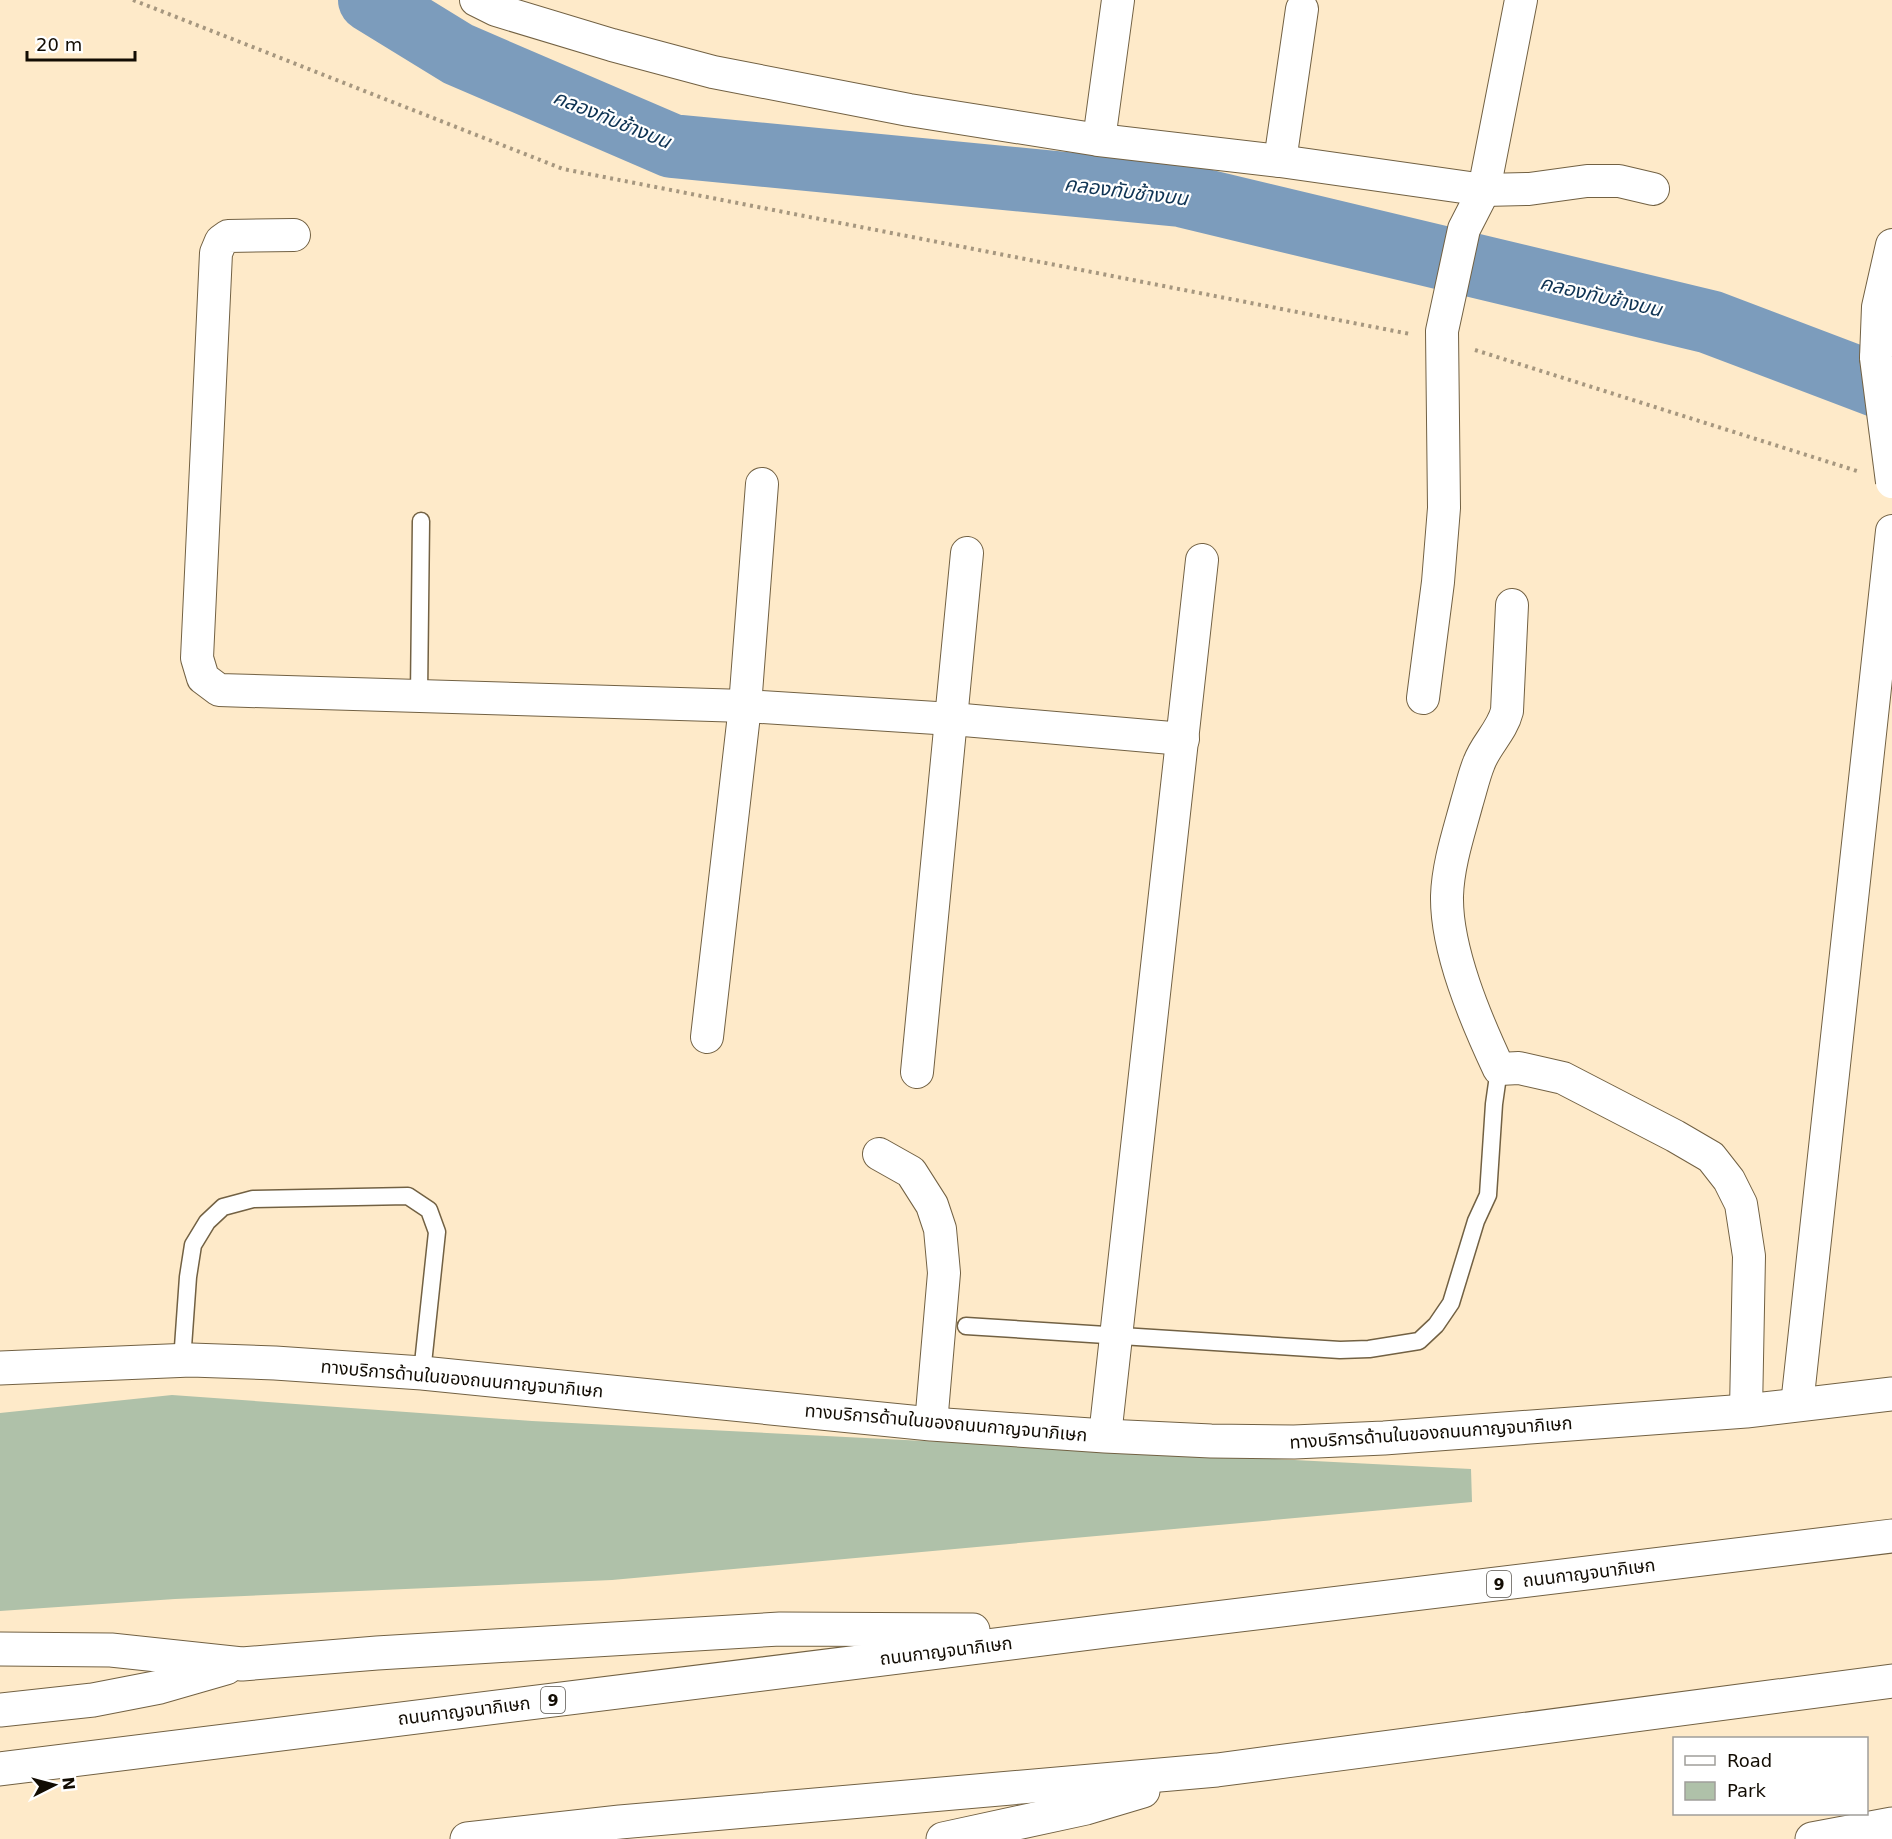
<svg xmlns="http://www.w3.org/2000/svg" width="1892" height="1839" font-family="'DejaVu Sans','Noto Sans Thai',sans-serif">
<rect width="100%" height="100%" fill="#feeac9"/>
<path fill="#afc1a9" d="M 172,1395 L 532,1421 L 1471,1469 L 1472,1502 L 612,1580 L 175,1599 L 0,1611 L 0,1413 Z"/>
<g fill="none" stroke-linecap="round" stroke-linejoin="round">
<path stroke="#7c9cbc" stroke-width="64" d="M 370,0 L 458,54 L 672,146 L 1180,195 L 1710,322 L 1892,391"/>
<g stroke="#726143" stroke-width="19">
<g id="lane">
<path d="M 419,695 L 421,521"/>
<path d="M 966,1326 L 1340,1350 L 1369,1349 L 1419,1341 L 1436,1325 L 1451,1303 L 1476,1221 L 1488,1195 L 1494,1104 L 1499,1069"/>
<path d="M 182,1361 L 188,1277 L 193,1245 L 207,1222 L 223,1207 L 253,1199 L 408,1196 L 429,1210 L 437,1232 L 422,1373"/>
</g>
</g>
<g stroke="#726143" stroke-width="34">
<g id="street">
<path d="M 476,0 L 496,10 L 612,45 L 713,72 L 909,110 L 1099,140 L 1280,161 L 1484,190 L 1529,189 L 1587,181 L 1619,181 L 1653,189"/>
<path d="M 1099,140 L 1118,0"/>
<path d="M 1280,161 L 1302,9"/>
<path d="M 294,235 L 228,236 L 221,241 L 216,253 L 197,658 L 203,678 L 219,690 L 745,706 L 952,719 L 1183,739"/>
<path d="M 1876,358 L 1878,307 L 1892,245"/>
<path d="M 1512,605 L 1507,711 C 1502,731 1486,744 1479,763 C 1474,775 1471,789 1467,802 C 1459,832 1448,864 1447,896 C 1446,950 1476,1020 1499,1069 L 1519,1068 L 1563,1078 L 1675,1136 L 1711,1157 L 1729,1180 L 1741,1204 L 1749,1256 L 1746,1411"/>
<path d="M 1423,698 L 1438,582 L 1444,508 L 1442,331 L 1464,229 L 1484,190 L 1521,0"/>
<path d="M 707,1037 L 745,706 L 762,484"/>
<path d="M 917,1072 L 967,553"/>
<path d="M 879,1154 L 911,1172 L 932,1205 L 940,1229 L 944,1273 L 931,1424"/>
<path d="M 1797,1405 L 1892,531"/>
<path d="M 1105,1436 L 1202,560"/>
</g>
</g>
<g stroke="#726143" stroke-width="35">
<g id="secondary">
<path d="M 0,1368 L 191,1360 L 275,1363 L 422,1373 L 931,1424 L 1105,1436 L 1211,1441 L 1294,1442 L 1384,1438 L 1746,1411 L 1892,1394"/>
<path d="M 1812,1839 L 1892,1824"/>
</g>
</g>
<g stroke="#726143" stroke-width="35">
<g id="highway">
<path d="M 0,1649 L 111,1650 L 242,1664 L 377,1653 L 780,1629 L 973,1630"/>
<path d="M 0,1710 L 93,1700 L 160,1687 L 226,1668"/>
<path d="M 0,1769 L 1107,1631 L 1892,1536"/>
<path d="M 467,1839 L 620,1822 L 1217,1770 L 1892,1681"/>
<path d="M 943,1839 L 1086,1808 L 1143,1791"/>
</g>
</g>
<g stroke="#a6977f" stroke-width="4" stroke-dasharray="3 4.5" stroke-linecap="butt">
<path d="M 133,0 L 563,169 L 1410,334"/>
<path d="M 1475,350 L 1857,471"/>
</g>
<use href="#lane" stroke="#fff" stroke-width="16"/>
<use href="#street" stroke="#fff" stroke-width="32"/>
<use href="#secondary" stroke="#fff" stroke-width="33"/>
<use href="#highway" stroke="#fff" stroke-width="33"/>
<g stroke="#726143" stroke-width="34" stroke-linecap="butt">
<path id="street-bridge" d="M 1876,358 L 1892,482"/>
</g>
<use href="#street-bridge" stroke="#fff" stroke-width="32"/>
</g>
<g text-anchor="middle" stroke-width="4.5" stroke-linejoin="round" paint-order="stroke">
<g fill="#fff" stroke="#59554f" stroke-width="1.5">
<rect x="1487" y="1571" width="24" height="26" rx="4.5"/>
<rect x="541" y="1687" width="24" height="26" rx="4.5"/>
</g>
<g font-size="16" font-weight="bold" fill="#120c03">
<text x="1499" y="1590">9</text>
<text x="553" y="1706">9</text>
</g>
<g font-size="18" fill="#120c03" stroke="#fff">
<text transform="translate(462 1379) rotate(5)" y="6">ทางบริการด้านในของถนนกาญจนาภิเษก</text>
<text transform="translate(946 1423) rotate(5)" y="6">ทางบริการด้านในของถนนกาญจนาภิเษก</text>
<text transform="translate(1431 1433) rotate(-4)" y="6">ทางบริการด้านในของถนนกาญจนาภิเษก</text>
<text transform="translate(1589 1573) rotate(-7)" y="6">ถนนกาญจนาภิเษก</text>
<text transform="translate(946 1651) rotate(-7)" y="6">ถนนกาญจนาภิเษก</text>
<text transform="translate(464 1711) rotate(-7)" y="6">ถนนกาญจนาภิเษก</text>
</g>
<g font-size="20" font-style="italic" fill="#0e3353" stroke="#fff">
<text transform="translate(612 119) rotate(22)" y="7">คลองทับช้างบน</text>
<text transform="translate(1126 191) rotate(7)" y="7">คลองทับช้างบน</text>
<text transform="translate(1601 296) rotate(13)" y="7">คลองทับช้างบน</text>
</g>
</g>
<rect x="1673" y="1737" width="195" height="78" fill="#ffffff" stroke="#a09e9a" stroke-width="1.5"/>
<rect x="1685" y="1756" width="30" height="9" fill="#ffffff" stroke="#a09e9a" stroke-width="1.5"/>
<text x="1727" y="1767" font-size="18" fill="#120c03">Road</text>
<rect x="1685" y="1782" width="30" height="18" fill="#afc1a9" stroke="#a09e9a" stroke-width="1.5"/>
<text x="1727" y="1797" font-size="18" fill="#120c03">Park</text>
<g transform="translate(54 1785) rotate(84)" stroke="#ffffff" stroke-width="4.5" paint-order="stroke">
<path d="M0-4.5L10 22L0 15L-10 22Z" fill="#120c03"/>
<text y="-9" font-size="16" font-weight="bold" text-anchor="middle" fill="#120c03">N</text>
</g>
<path d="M27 51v9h108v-9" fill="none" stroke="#120c03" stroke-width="3"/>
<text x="36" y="51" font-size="18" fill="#120c03" stroke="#ffffff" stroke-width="4.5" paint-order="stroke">20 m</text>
</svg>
